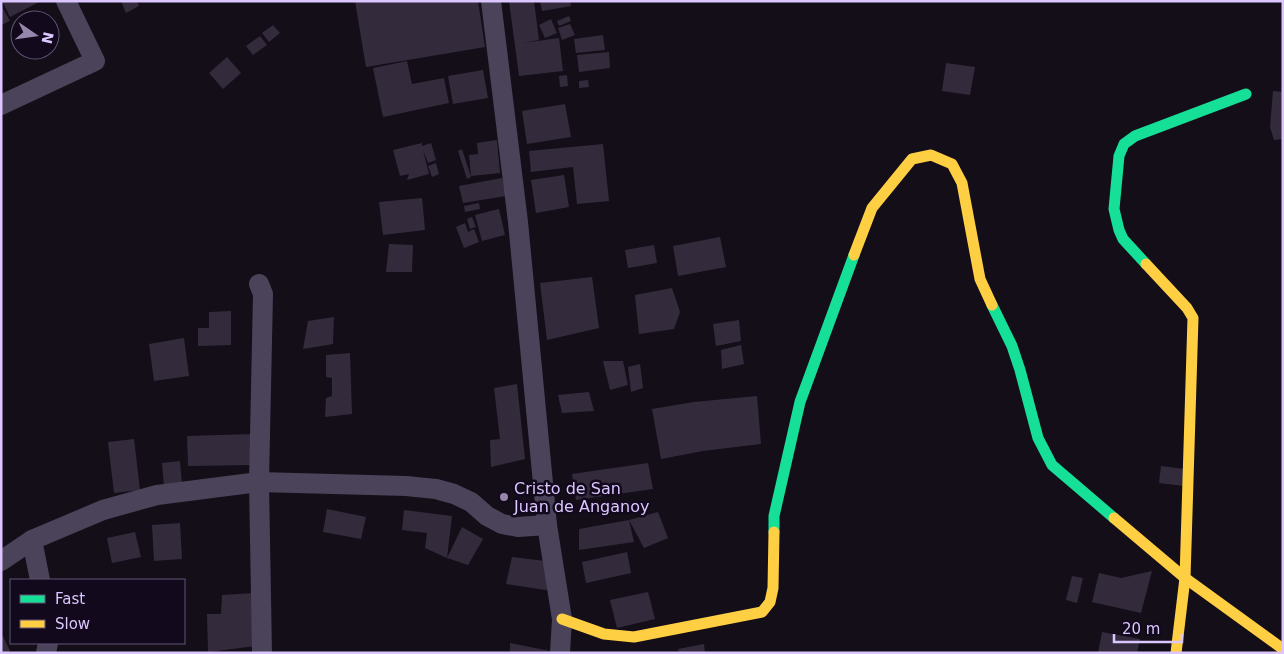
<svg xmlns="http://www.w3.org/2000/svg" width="1284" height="654" font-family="'DejaVu Sans',sans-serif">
<rect width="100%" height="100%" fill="#130e18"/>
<g fill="#332b3c">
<path d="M 2,1 L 41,1 L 10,17 Z"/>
<path d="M 121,1 L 137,1 L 139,6 L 126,13 Z"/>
<path d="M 355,1 L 478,1 L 485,47 L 366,67 Z"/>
<path d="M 509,1 L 534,1 L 539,40 L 522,43 L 559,38 L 563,71 L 519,76 Z"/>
<path d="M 540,1 L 570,1 L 571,6 L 542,11 Z"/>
<path d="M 1,5 L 10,21 L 1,25 Z"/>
<path d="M 569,16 L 571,21 L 559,26 L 557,21 Z"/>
<path d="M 551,19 L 557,33 L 545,38 L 539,25 Z"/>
<path d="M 570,24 L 575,35 L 562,40 L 558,28 Z"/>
<path d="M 273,25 L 280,33 L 269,42 L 262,33 Z"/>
<path d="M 603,35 L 605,50 L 576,53 L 574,39 Z"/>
<path d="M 260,36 L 267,45 L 253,55 L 246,46 Z"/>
<path d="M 609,52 L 610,68 L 579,72 L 577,55 Z"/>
<path d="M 227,57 L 241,73 L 223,89 L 209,73 Z"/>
<path d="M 407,61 L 412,84 L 444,78 L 449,103 L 383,117 L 373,68 Z"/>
<path d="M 946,63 L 975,67 L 970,95 L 942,91 Z"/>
<path d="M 483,70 L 488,98 L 453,104 L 448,76 Z"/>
<path d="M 567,75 L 568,86 L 560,87 L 559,76 Z"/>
<path d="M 588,80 L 589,87 L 579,88 L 579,81 Z"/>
<path d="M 1273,91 L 1283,92 L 1283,139 L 1274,140 L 1270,127 Z"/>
<path d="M 565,104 L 571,137 L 527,144 L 522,111 Z"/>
<path d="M 497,140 L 500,173 L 471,176 L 469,155 L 478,154 L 477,143 Z"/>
<path d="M 422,143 L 422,146 L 431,143 L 436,160 L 428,163 L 423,150 L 429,174 L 407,180 L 409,174 L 400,176 L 393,150 Z"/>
<path d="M 603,144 L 609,201 L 577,204 L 573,167 L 531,172 L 529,151 Z"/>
<path d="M 462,149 L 471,177 L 467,179 L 458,151 Z"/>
<path d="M 436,163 L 439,174 L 432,177 L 428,166 Z"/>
<path d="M 564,175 L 569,207 L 536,213 L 531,180 Z"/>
<path d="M 502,178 L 506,196 L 463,203 L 459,186 Z"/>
<path d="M 422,198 L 425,230 L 383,235 L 379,202 Z"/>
<path d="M 479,203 L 480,209 L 465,212 L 464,206 Z"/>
<path d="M 499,209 L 505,235 L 482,241 L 475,215 Z"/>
<path d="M 472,217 L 476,227 L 470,229 L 467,219 Z"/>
<path d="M 465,223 L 468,232 L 474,229 L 479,242 L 464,248 L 456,227 Z"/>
<path d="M 720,237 L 726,267 L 678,276 L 673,246 Z"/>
<path d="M 389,244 L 413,245 L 412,272 L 386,272 Z"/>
<path d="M 654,245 L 657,263 L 628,268 L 625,250 Z"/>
<path d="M 592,277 L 599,328 L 547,340 L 540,283 Z"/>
<path d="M 672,288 L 680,312 L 674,329 L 639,334 L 635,295 Z"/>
<path d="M 231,311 L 231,345 L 198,346 L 198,328 L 209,328 L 209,312 Z"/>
<path d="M 334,317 L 333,344 L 303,349 L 308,321 Z"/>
<path d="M 739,320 L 741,341 L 716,346 L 713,324 Z"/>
<path d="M 184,338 L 189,376 L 154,381 L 149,344 Z"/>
<path d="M 741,345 L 744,364 L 722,369 L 721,350 Z"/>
<path d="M 350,353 L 352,414 L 325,417 L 326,398 L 332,396 L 332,378 L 326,377 L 326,355 Z"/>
<path d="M 603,361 L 623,361 L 628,385 L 610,390 Z"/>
<path d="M 640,364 L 643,388 L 631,392 L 628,367 Z"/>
<path d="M 517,384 L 525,459 L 491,467 L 490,440 L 500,439 L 494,388 Z"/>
<path d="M 589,392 L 594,411 L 562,413 L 558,395 Z"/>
<path d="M 757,396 L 761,444 L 703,451 L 661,459 L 652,409 L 694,402 Z"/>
<path d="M 253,434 L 253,465 L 188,466 L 187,436 Z"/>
<path d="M 134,439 L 140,490 L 114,493 L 108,442 Z"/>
<path d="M 180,461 L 182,485 L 164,487 L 162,463 Z"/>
<path d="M 648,463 L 653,489 L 576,500 L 572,474 Z"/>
<path d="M 1161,466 L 1185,469 L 1184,486 L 1159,483 Z"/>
<path d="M 327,509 L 366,517 L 361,539 L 323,532 Z"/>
<path d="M 404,510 L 452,516 L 447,558 L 425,548 L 427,533 L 402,530 Z"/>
<path d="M 658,512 L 668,538 L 644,548 L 629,520 L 634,542 L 579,550 L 579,529 L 629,520 Z"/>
<path d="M 180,523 L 182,559 L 154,561 L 152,525 Z"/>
<path d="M 462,527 L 483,539 L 468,565 L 447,558 Z"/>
<path d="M 135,532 L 141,557 L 112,563 L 107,538 Z"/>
<path d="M 627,552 L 631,573 L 586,583 L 582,562 Z"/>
<path d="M 512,557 L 545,561 L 552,591 L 506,584 Z"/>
<path d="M 1152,571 L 1141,613 L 1092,602 L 1099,573 L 1121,578 Z"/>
<path d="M 1072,576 L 1083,578 L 1077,603 L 1066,600 Z"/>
<path d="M 648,592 L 655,619 L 617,628 L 610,600 Z"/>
<path d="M 255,593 L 257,646 L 208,652 L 207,614 L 221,614 L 222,595 Z"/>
<path d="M 1102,632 L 1140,639 L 1137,653 L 1098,653 Z"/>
<path d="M 3,636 L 11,653 L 1,653 L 1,637 Z"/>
<path d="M 510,643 L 550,651 L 550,653 L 510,653 Z"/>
<path d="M 704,644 L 705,653 L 679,653 L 678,649 Z"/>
</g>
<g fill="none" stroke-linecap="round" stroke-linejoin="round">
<g stroke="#4a4359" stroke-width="20">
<path d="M 491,1 L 518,222 L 547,525 L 562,619 L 560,653"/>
<path d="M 1,105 L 95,61 L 66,1"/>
<path d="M 259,284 L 263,294 L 259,482 L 262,653"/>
<path d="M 32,540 L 40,580"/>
<path d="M 1,561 L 32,540 L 103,510 L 157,495 L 259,482 L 406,486 L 436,489 L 454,494 L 471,502 L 487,516 L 502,524 L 518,527 L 547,525"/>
<path d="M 46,653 L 48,643"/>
</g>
<g stroke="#16e098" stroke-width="11">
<path d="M 1146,264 L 1123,239 L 1119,230 L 1114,209 L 1119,156 L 1124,144 L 1135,136 L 1246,94"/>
<path d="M 992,305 L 1012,346 L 1020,370 L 1038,438 L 1052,465 L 1114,518"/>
<path d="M 774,532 L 774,516 L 800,402 L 854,255"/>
</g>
<g stroke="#ffcf43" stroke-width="11">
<path d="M 854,255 L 872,208 L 912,159 L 931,155 L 952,164 L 962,183 L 980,279 L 992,305"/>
<path d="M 1146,264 L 1187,308 L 1193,318 L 1185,578 L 1176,653"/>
<path d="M 1114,518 L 1185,578 L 1283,649"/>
<path d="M 562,619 L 604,634 L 634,637 L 762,612 L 770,602 L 773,588 L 774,532"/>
</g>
</g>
<circle fill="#9686ae" stroke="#120a1c" stroke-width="2" cx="504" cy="497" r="5"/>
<g text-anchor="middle" stroke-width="5" stroke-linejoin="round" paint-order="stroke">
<g font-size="16" fill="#dcc6ff" stroke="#120a1c" text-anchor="start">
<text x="514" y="494">Cristo de San<tspan x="514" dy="18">Juan de Anganoy</tspan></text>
</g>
</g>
<rect width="1284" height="654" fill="none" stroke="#dcc6ff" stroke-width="5"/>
<rect x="10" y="579" width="175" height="65" fill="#120a1c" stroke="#635577"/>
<rect x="20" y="595" width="25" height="8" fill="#16e098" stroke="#635577"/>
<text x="55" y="604" font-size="15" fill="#dcc6ff">Fast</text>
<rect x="20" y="620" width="25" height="8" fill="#ffcf43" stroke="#635577"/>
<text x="55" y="629" font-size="15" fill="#dcc6ff">Slow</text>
<g transform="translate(35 35) rotate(103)"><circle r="24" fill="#120a1c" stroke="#635577"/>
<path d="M0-4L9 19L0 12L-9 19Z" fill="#9686ae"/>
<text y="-8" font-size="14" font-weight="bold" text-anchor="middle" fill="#dcc6ff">N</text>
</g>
<path d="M1114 634v8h68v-8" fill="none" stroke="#dcc6ff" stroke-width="2.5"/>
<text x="1122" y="634" font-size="15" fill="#dcc6ff" stroke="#120a1c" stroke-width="4" paint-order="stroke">20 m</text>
</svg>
